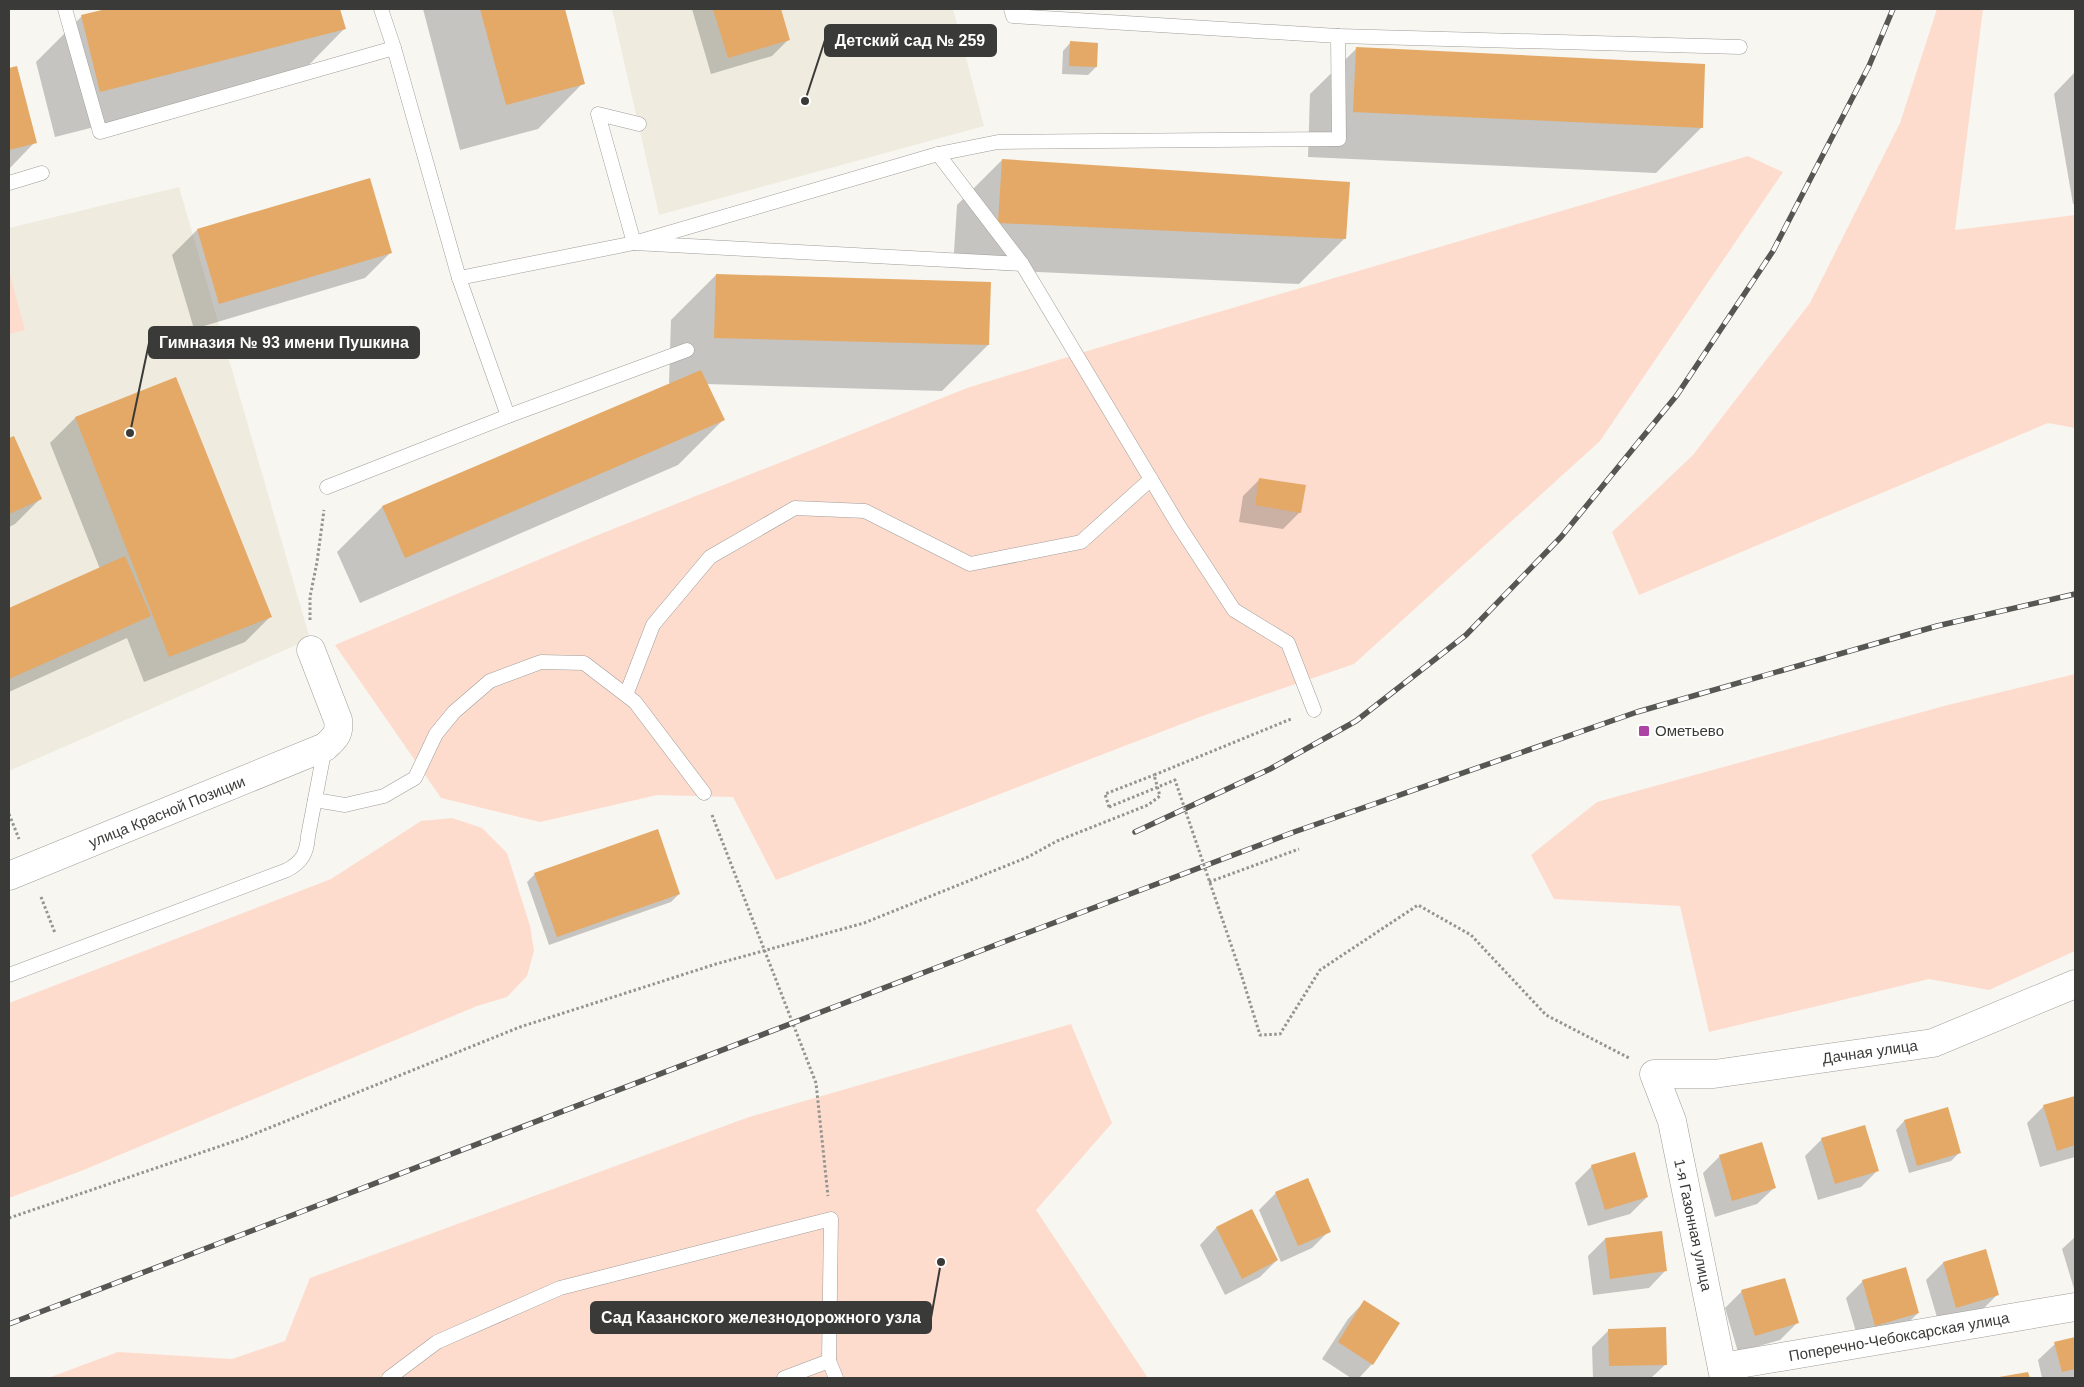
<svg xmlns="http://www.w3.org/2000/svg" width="2084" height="1387" font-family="Arial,sans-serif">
<rect width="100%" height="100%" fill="#f7f6f1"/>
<g fill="#efebdf">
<path d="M 612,9 L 953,9 L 984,126 L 659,215 Z"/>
<path d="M 179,187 L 310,639 L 9,771 L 9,228 Z"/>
</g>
<g fill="#fedccd">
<path d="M 1937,9 L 1983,9 L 1955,230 L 2075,215 L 2075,428 L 2048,423 L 1639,595 L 1612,532 L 1693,455 L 1810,303 L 1900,123 Z"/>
<path d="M 1748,156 L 1783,172 L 1600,441 L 1354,664 L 1205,715 L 776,880 L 733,797 L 657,795 L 540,822 L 441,798 L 335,645 L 593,537 L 967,388 L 1107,345 Z"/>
<path d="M 9,271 L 25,330 L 9,334 Z"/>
<path d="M 2075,674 L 2075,951 L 1989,990 L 1929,979 L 1709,1032 L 1680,906 L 1554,899 L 1531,855 L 1597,802 L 1944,706 Z"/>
<path d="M 452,818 L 482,828 L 507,853 L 530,926 L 534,951 L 527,976 L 507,997 L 477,1006 L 81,1171 L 9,1198 L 9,1003 L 331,879 L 421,821 Z"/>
<path d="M 1071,1024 L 1112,1123 L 1036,1210 L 1148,1378 L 48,1378 L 118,1352 L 232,1359 L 285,1341 L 310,1278 L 749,1117 Z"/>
</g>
<g fill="#0003">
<path d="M 112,9 L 339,9 L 344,29 L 299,75 L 55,137 L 36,62 L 82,16 Z"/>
<path d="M 423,9 L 564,9 L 583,83 L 538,129 L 460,150 Z"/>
<path d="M 692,9 L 779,9 L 788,40 L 772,56 L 711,74 Z"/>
<path d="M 1071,42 L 1096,67 L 1088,75 L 1062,74 L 1063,51 Z"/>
<path d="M 1356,49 L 1702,127 L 1656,173 L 1308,157 L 1310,94 Z"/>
<path d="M 16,67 L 35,142 L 9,169 L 9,69 Z"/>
<path d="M 2075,72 L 2075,204 L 2073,204 L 2054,94 Z"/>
<path d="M 1002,160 L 1345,238 L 1299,284 L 953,268 L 957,205 Z"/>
<path d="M 197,230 L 390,253 L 365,278 L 194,329 L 172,255 Z"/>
<path d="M 716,275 L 988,345 L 942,391 L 706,384 L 723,420 L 678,465 L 360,603 L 337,552 L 382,507 L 674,383 L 669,383 L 671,320 Z"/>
<path d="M 176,378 L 270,617 L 245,642 L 144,682 L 127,638 L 9,692 L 9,609 L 100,569 L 50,443 L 75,418 Z"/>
<path d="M 13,438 L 40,499 L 15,524 L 9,527 L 9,440 Z"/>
<path d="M 1260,479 L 1300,512 L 1283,529 L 1239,522 L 1243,496 Z"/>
<path d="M 535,874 L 679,894 L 671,902 L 549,945 L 527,882 Z"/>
<path d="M 2075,1097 L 2075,1157 L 2040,1167 L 2027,1123 L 2044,1106 Z"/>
<path d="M 1904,1121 L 1959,1153 L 1951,1161 L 1909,1173 L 1896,1130 Z"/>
<path d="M 1822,1139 L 1877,1171 L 1861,1187 L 1818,1200 L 1805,1156 Z"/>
<path d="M 1720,1156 L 1774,1188 L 1757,1204 L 1715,1217 L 1703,1173 Z"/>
<path d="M 1592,1166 L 1647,1197 L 1630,1214 L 1588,1226 L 1575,1183 Z"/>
<path d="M 1276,1193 L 1329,1231 L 1312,1248 L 1281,1262 L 1259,1210 Z"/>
<path d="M 1251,1210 L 1277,1260 L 1260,1277 L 1225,1295 L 1200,1245 L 1216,1228 Z"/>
<path d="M 2075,1237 L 2075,1292 L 2062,1249 Z"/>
<path d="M 1605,1239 L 1665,1271 L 1649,1288 L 1593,1295 L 1588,1256 Z"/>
<path d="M 1986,1251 L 1998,1294 L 1981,1311 L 1939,1324 L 1926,1280 L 1943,1263 Z"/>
<path d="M 1863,1281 L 1918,1313 L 1901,1330 L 1859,1342 L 1846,1298 Z"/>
<path d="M 1742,1291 L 1797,1323 L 1780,1340 L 1738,1352 L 1725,1308 Z"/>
<path d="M 1364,1302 L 1372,1364 L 1359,1378 L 1351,1378 L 1322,1359 L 1348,1319 Z"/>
<path d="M 1609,1330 L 1666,1364 L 1651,1378 L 1593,1378 L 1592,1347 Z"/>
<path d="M 2075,1339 L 2075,1378 L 2042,1378 L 2038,1360 L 2055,1344 Z"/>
</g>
<g fill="#e4a966">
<path d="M 106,9 L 340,9 L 346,29 L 100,92 L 81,15 Z"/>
<path d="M 480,9 L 565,9 L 585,84 L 506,105 Z"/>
<path d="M 713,9 L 781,9 L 790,40 L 728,58 Z"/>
<path d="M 1070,41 L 1098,43 L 1097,67 L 1069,66 Z"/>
<path d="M 1356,47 L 1705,64 L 1703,128 L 1353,112 Z"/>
<path d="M 17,66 L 37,143 L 9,150 L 9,68 Z"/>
<path d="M 1002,159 L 1350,182 L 1346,239 L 998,223 Z"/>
<path d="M 370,178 L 392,253 L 219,304 L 197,229 Z"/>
<path d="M 716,274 L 991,282 L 989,345 L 714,338 Z"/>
<path d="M 701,370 L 725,420 L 405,558 L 382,506 Z"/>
<path d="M 176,377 L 272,617 L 169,657 L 75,417 Z"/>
<path d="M 14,436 L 42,499 L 9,514 L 9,438 Z"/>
<path d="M 1259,478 L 1306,485 L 1301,513 L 1255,505 Z"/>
<path d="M 125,556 L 151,616 L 9,679 L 9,608 Z"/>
<path d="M 658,829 L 680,894 L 557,937 L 534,873 Z"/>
<path d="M 2075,1096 L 2075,1145 L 2057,1151 L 2043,1105 Z"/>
<path d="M 1948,1107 L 1961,1153 L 1917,1166 L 1904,1120 Z"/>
<path d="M 1865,1125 L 1879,1171 L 1835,1184 L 1821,1138 Z"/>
<path d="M 1762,1142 L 1776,1188 L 1732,1201 L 1719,1155 Z"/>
<path d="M 1635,1152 L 1648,1197 L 1605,1210 L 1591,1165 Z"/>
<path d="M 1308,1178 L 1331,1232 L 1298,1246 L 1275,1192 Z"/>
<path d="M 1252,1209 L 1278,1260 L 1242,1279 L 1216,1227 Z"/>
<path d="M 1662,1231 L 1667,1271 L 1610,1279 L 1605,1238 Z"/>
<path d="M 1986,1249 L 1999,1295 L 1956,1308 L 1943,1262 Z"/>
<path d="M 1906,1267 L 1919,1313 L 1875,1326 L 1862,1280 Z"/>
<path d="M 1785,1278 L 1799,1323 L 1755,1336 L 1741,1290 Z"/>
<path d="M 1364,1300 L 1400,1323 L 1373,1365 L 1338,1342 Z"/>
<path d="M 1666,1327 L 1667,1365 L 1609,1366 L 1608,1329 Z"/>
<path d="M 2075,1337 L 2075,1369 L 2062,1372 L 2054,1342 Z"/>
<path d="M 2028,1372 L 2030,1378 L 1999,1378 L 1999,1377 Z"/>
</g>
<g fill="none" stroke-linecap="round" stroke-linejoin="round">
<g stroke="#9f9d99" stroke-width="15">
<g id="lane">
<path d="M 65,9 L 100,132 L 394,48 L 459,278 L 634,243 L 938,154 L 998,142 L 1339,139 L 1338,36 L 1740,47"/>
<path d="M 381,9 L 394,48"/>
<path d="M 1011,9 L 1013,16 L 1338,36"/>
<path d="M 639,124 L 598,114 L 634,243 L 1022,264"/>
<path d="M 938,154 L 1022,264 L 1179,526 L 1234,610 L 1288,643 L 1314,710"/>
<path d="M 9,183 L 42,173"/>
<path d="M 459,278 L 508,416"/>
<path d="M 327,487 L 508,416 L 687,350"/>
<path d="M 626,695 L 653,625 L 710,557 L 795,508 L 865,511 L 970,564 L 1081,542 L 1151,479"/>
<path d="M 315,800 L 345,805 L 384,796 L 415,778 L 436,734 L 454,712 L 490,681 L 541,662 L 584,663 L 635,702 L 704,793"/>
<path d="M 9,975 L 287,870 C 302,862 307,853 308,836 L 325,747"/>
<path d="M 389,1378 L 437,1342 L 560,1288 L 831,1219 L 829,1361"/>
<path d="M 784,1378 L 829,1361 L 836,1378"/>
</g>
</g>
<g stroke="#9f9d99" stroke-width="29">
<g id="street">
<path d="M 9,876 L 325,747 C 335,738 340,734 338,720 L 311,650"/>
<path d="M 1722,1367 L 2075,1307"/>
<path d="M 1724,1378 L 1672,1121 L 1654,1074 L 1714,1074 L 1933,1043 L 2075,984"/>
</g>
</g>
<g stroke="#949490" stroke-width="3" stroke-dasharray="2.5 2.5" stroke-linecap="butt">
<path d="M 310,620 L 310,597 L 317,562 L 324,510"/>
<path d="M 1109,807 L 1105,794 L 1154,775"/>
<path d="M 9,814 L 19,839"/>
<path d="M 712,815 L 816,1083 L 828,1196"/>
<path d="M 1209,882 L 1299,849"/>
<path d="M 41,897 L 55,933"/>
<path d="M 1242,977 L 1260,1035 L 1280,1034 L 1320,970 L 1418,905 L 1471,935 L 1546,1015 L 1629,1058"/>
<path d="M 9,1218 L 244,1138 L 520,1027 L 716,964 L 864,923 L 1028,857 L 1057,841 L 1148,805 L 1160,796 L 1154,775 L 1291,719"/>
</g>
<use href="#lane" stroke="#fff" stroke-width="14"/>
<use href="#street" stroke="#fff" stroke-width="28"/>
<g stroke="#565653" stroke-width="5.5">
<g id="rail">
<path d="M 1135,832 L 1270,769 L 1356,721 L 1466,635 L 1561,537 L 1677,395 L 1773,251 L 1869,66 L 1893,9"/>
<path d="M 9,1324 L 1019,936 L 1294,832 L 1637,712 L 1937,626 L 2075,594"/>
</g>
</g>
<use href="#rail" stroke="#fff" stroke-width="4" stroke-dasharray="11" stroke-linecap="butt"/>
<path stroke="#949490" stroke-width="3" stroke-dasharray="2.5 2.5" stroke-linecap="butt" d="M 1109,807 L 1175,780 L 1242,977"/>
</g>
<rect fill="#ad43a4" stroke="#fff" stroke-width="2" x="1638" y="725" width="12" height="12" rx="2.5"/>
<g text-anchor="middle" stroke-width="4" stroke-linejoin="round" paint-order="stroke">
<g font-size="15" fill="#3a3a38" stroke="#fff" text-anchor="start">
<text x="1655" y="736">Ометьево</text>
</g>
<g font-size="15" fill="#3a3a38" stroke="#fff">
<text transform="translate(167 812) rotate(-22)" y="5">улица Красной Позиции</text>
<text transform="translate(1870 1052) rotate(-8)" y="5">Дачная улица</text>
<text transform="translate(1693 1225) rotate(78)" y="5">1-я Газонная улица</text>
<text transform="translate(1899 1337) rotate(-10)" y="5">Поперечно-Чебоксарская улица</text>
</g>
</g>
<path fill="none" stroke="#3a3a38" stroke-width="2" d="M805 101L825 40M130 433L149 343M941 1262L931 1318"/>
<g fill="#3a3a38" stroke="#fff" stroke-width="2">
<circle cx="805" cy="101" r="5"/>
<circle cx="130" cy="433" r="5"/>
<circle cx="941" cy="1262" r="5"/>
</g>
<g fill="#3a3a38" stroke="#3a3a38" stroke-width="2">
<rect x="825" y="25" width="171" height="31" rx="5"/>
<rect x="149" y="327" width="270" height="31" rx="5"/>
<rect x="591" y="1302" width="340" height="31" rx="5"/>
</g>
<g font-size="16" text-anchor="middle" font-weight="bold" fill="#fff">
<text x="910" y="46">Детский сад № 259</text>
<text x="284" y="348">Гимназия № 93 имени Пушкина</text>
<text x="761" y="1323">Сад Казанского железнодорожного узла</text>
</g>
<rect width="2084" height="1387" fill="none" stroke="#3a3a38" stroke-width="20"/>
</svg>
